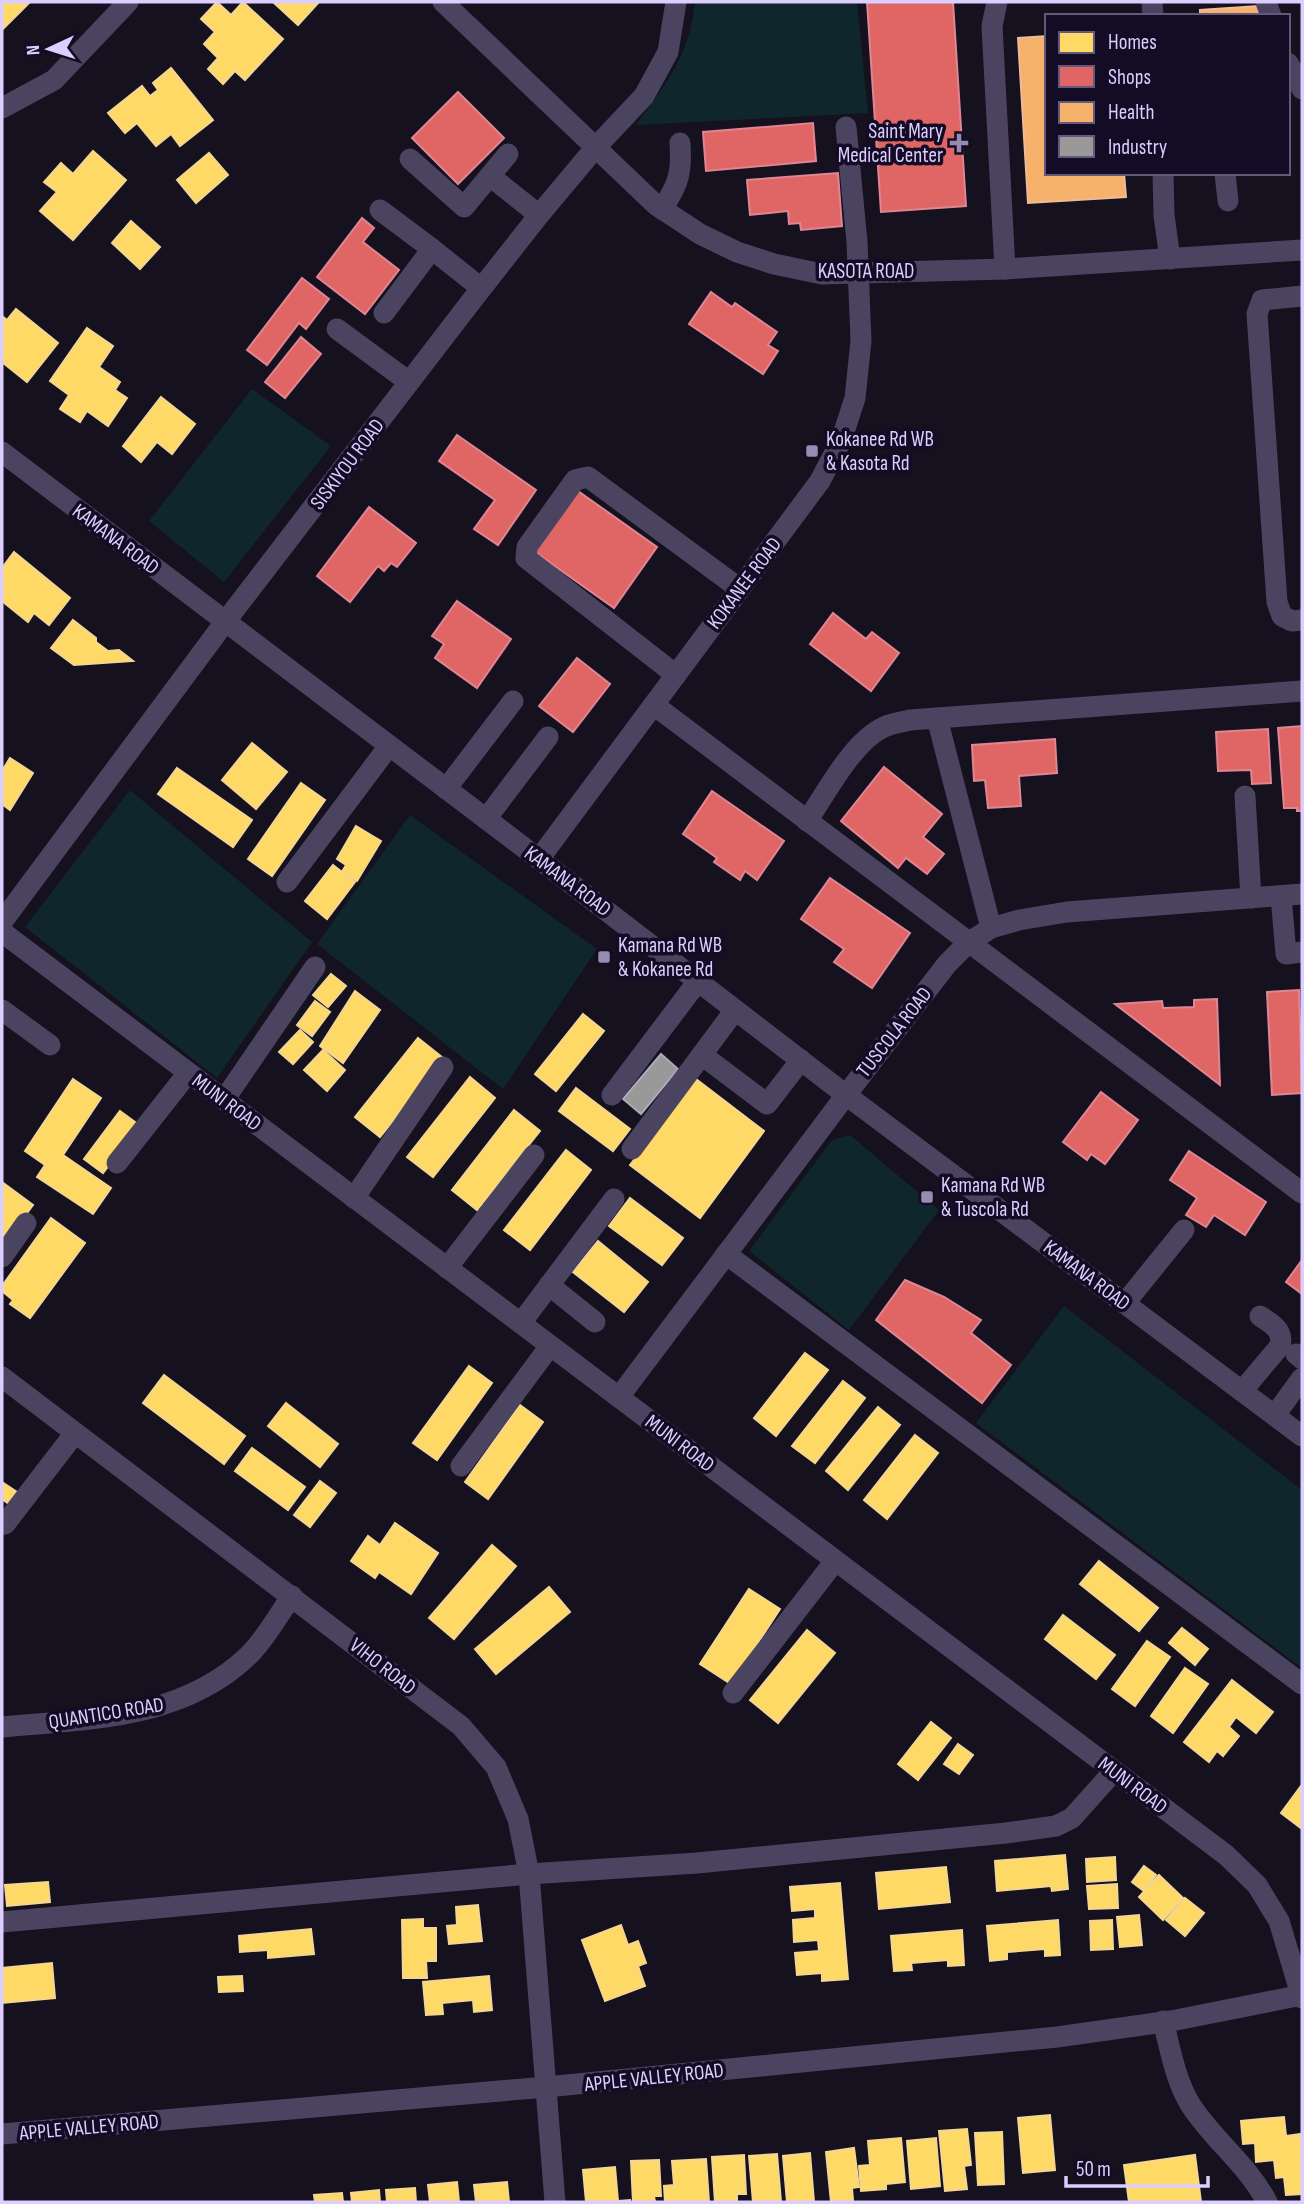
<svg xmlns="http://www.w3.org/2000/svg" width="1304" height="2204" font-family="'Sofia Sans Condensed',sans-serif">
<rect width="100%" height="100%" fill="#15111e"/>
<g fill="#0f272c">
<path d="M 695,2 L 857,2 L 868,113 L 636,125 C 666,85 690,54 695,2 Z"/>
<path d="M 252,389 L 331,446 L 224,582 L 149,521 Z"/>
<path d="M 130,790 L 312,942 L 217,1078 L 25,927 Z"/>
<path d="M 410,815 L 597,949 L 503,1089 L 317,944 Z"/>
<path d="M 850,1135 L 939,1210 L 849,1330 L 749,1251 L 832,1140 Z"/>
<path d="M 1064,1306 L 1302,1490 L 1302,1668 L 976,1423 Z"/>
</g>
<g fill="#ffd966" stroke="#f4d694" stroke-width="2">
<path d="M 2,2 L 30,2 L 3,29 Z"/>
<path d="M 217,2 L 231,15 L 243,2 L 283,39 L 245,80 L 235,71 L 223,84 L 208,69 L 218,58 L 204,44 L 215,32 L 201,19 Z"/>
<path d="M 273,2 L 319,2 L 298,25 Z"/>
<path d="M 171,68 L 213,120 L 180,146 L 171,134 L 156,146 L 137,123 L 125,133 L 108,113 L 142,86 L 150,96 L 158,90 L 153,83 Z"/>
<path d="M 93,151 L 126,180 L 73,240 L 40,211 L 57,192 L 44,182 L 61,163 L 73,174 Z"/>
<path d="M 209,153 L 228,175 L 196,203 L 177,180 Z"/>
<path d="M 131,221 L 160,247 L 140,269 L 112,243 Z"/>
<path d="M 16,309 L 58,343 L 27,382 L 2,362 L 2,316 L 7,320 Z"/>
<path d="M 87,328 L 113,346 L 99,367 L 120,382 L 115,390 L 127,398 L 108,426 L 87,411 L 80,422 L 60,409 L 69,395 L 50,381 Z"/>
<path d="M 161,397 L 195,424 L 172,454 L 157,442 L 141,462 L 123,446 Z"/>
<path d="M 14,552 L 70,598 L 49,625 L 34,613 L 28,622 L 2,601 L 2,568 Z"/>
<path d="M 73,620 L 96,638 L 96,642 L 108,651 L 119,650 L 133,661 L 74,665 L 51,648 Z"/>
<path d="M 252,743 L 287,772 L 256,809 L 222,780 Z"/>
<path d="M 10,758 L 33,773 L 10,810 L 2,804 L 2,771 Z"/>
<path d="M 177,768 L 252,820 L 233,847 L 158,794 Z"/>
<path d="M 301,783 L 325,800 L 272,876 L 248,859 Z"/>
<path d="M 356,826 L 381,841 L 357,881 L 342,872 L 346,865 L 337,859 Z"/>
<path d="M 333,865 L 355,882 L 327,919 L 305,901 Z"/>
<path d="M 331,974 L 346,986 L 328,1007 L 313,995 Z"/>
<path d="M 355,991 L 380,1010 L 343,1063 L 320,1046 Z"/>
<path d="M 315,1001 L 330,1012 L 312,1036 L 297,1025 Z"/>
<path d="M 583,1014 L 604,1031 L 556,1091 L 535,1074 Z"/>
<path d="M 300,1030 L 313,1042 L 293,1064 L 279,1052 Z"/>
<path d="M 418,1038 L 443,1058 L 380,1137 L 355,1117 Z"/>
<path d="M 323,1050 L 345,1070 L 327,1091 L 304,1070 Z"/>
<path d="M 470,1077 L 495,1098 L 433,1177 L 407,1157 Z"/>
<path d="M 73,1079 L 101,1098 L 63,1155 L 111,1188 L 93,1214 L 37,1177 L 45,1165 L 25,1151 Z"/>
<path d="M 696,1079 L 764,1131 L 700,1218 L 630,1165 Z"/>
<path d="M 576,1088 L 630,1129 L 613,1151 L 559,1111 Z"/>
<path d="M 514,1110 L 540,1131 L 477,1210 L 452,1190 Z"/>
<path d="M 120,1111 L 139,1125 L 103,1173 L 84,1159 Z"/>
<path d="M 566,1150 L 591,1170 L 530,1250 L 504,1230 Z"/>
<path d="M 2,1182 L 33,1205 L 2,1247 Z"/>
<path d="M 630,1198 L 683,1238 L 662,1265 L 609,1226 Z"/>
<path d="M 51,1218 L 85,1243 L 30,1318 L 10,1304 L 13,1300 L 2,1291 L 2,1286 Z"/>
<path d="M 598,1241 L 648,1282 L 624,1312 L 573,1272 Z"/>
<path d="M 805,1353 L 828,1370 L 776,1436 L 754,1418 Z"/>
<path d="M 469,1366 L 492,1383 L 437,1460 L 413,1443 Z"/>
<path d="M 164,1375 L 245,1436 L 224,1464 L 143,1403 Z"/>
<path d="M 843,1381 L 865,1398 L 815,1463 L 792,1446 Z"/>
<path d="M 286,1403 L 338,1444 L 320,1467 L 268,1426 Z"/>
<path d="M 520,1405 L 543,1422 L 488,1499 L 465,1482 Z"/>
<path d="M 878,1407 L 900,1425 L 848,1490 L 826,1471 Z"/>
<path d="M 915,1435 L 938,1453 L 887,1519 L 864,1500 Z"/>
<path d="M 252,1448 L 305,1487 L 288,1510 L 235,1471 Z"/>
<path d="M 320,1481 L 336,1493 L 310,1527 L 294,1515 Z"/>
<path d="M 2,1482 L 17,1492 L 9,1504 L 2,1499 Z"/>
<path d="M 395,1523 L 438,1553 L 411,1594 L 379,1572 L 375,1578 L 351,1561 L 368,1536 L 380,1545 Z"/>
<path d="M 492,1545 L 516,1566 L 454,1639 L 429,1618 Z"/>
<path d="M 1099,1561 L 1158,1608 L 1139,1631 L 1080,1584 Z"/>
<path d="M 549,1587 L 570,1612 L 496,1674 L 475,1649 Z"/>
<path d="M 749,1589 L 780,1609 L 731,1684 L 700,1664 Z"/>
<path d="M 1063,1615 L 1115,1655 L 1096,1679 L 1045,1639 Z"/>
<path d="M 1182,1628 L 1208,1649 L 1195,1665 L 1169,1643 Z"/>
<path d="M 807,1630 L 835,1653 L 778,1723 L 750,1700 Z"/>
<path d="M 1147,1641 L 1170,1657 L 1135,1706 L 1112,1689 Z"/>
<path d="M 1185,1668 L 1208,1684 L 1173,1733 L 1151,1716 Z"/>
<path d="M 1232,1680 L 1273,1712 L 1256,1733 L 1236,1717 L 1229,1727 L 1239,1736 L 1223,1756 L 1217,1751 L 1209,1762 L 1184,1742 Z"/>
<path d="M 931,1722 L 951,1738 L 918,1780 L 898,1764 Z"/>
<path d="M 958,1744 L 973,1755 L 959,1774 L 944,1764 Z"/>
<path d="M 1301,1786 L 1302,1788 L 1302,1829 L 1281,1813 Z"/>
<path d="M 1065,1855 L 1068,1889 L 1052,1891 L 1051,1886 L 997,1891 L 995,1861 Z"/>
<path d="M 1115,1857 L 1116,1880 L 1087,1882 L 1086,1859 Z"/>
<path d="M 1144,1866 L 1156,1875 L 1144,1891 L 1132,1882 Z"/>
<path d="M 946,1867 L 950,1902 L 879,1909 L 876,1873 Z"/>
<path d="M 1159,1875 L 1183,1898 L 1163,1920 L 1139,1897 Z"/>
<path d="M 48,1882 L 50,1902 L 7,1906 L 5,1885 Z"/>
<path d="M 840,1883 L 848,1979 L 822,1981 L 822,1973 L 797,1975 L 795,1953 L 819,1951 L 818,1940 L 794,1942 L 793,1920 L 815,1918 L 815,1909 L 792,1911 L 790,1887 Z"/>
<path d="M 1117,1884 L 1118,1908 L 1089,1909 L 1087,1886 Z"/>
<path d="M 1185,1898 L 1204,1913 L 1185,1936 L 1166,1920 Z"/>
<path d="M 478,1905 L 482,1941 L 449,1944 L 447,1926 L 457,1925 L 456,1907 Z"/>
<path d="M 1139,1915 L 1142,1945 L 1120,1947 L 1117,1917 Z"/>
<path d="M 423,1919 L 423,1928 L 436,1928 L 436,1961 L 426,1961 L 427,1978 L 403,1978 L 402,1920 Z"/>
<path d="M 1058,1920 L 1060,1955 L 1045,1956 L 1045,1949 L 1007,1952 L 1007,1959 L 990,1961 L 987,1926 Z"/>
<path d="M 1112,1920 L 1113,1949 L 1091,1950 L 1090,1921 Z"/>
<path d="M 621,1925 L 628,1945 L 638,1941 L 646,1963 L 638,1966 L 645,1986 L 605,2001 L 582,1940 Z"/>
<path d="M 311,1929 L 314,1954 L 268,1958 L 268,1950 L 240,1952 L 239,1936 Z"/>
<path d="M 962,1930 L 964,1965 L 948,1966 L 948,1960 L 911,1963 L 912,1970 L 894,1971 L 891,1936 Z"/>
<path d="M 52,1963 L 55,1998 L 2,2003 L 2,1968 Z"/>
<path d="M 242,1976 L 243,1991 L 219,1992 L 218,1977 Z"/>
<path d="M 489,1976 L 492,2010 L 474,2012 L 473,2000 L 442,2003 L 443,2014 L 426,2015 L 423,1982 Z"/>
<path d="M 1050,2115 L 1055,2170 L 1023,2173 L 1018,2118 Z"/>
<path d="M 1284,2117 L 1286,2136 L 1301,2134 L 1302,2194 L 1286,2195 L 1284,2177 L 1276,2178 L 1274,2160 L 1256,2162 L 1255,2143 L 1243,2144 L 1241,2121 Z"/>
<path d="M 967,2129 L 971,2165 L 964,2166 L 967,2189 L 945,2191 L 939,2131 Z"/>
<path d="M 1002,2132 L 1004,2184 L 978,2185 L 975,2133 Z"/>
<path d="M 901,2138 L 905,2182 L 886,2184 L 886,2189 L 861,2191 L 859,2166 L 870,2165 L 868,2141 Z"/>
<path d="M 936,2138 L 940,2186 L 911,2189 L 907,2141 Z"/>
<path d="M 854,2148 L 859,2187 L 852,2188 L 853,2200 L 831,2202 L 826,2152 Z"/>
<path d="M 810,2153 L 814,2202 L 787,2202 L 783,2156 Z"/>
<path d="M 777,2154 L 781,2202 L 753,2202 L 749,2156 Z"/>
<path d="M 744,2155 L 746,2194 L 737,2194 L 737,2202 L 715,2202 L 712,2157 Z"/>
<path d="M 1195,2155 L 1201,2202 L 1129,2202 L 1124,2165 Z"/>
<path d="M 706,2159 L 709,2202 L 665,2202 L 664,2186 L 674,2185 L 672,2161 Z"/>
<path d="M 659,2160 L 661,2196 L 654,2196 L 655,2202 L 633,2202 L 631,2161 Z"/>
<path d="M 615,2167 L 618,2201 L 630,2200 L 630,2202 L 586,2202 L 583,2170 Z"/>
<path d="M 457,2182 L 459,2202 L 430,2202 L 428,2185 Z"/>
<path d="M 507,2182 L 509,2202 L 476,2202 L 474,2185 Z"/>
<path d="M 415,2188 L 416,2202 L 387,2202 L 386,2190 Z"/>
<path d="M 379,2190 L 380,2202 L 352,2202 L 351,2193 Z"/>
<path d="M 342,2193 L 343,2202 L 315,2202 L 314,2195 Z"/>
</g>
<g fill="#e06666" stroke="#df8594" stroke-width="2">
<path d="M 867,2 L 953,2 L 966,206 L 881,212 Z"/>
<path d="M 458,92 L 504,138 L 458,184 L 412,138 Z"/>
<path d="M 813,123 L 816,161 L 706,171 L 703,132 Z"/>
<path d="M 838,173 L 842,226 L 801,230 L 800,223 L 789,224 L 788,211 L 750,215 L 747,180 Z"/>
<path d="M 362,218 L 374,228 L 363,242 L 399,270 L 365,314 L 317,277 Z"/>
<path d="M 302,278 L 329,299 L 306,329 L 299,323 L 267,365 L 247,350 Z"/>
<path d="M 711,292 L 732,307 L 735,303 L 777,332 L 768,345 L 778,351 L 763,374 L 689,324 Z"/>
<path d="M 301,337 L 321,354 L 285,398 L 265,382 Z"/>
<path d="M 457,435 L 536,490 L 498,545 L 474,529 L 495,500 L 439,461 Z"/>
<path d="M 578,491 L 657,547 L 614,608 L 535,552 Z"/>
<path d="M 369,507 L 416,543 L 397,567 L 391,563 L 384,571 L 378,566 L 350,602 L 317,576 Z"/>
<path d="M 457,601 L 511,639 L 477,688 L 435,658 L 444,644 L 432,636 Z"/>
<path d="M 833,613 L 866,639 L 872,632 L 899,653 L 871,691 L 810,644 Z"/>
<path d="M 577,658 L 610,684 L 573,732 L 539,706 Z"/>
<path d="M 1302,726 L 1302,811 L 1297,811 L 1297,808 L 1284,808 L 1278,728 Z"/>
<path d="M 1268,729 L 1271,783 L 1252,784 L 1251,770 L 1218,771 L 1216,732 Z"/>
<path d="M 1055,739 L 1057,773 L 1019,776 L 1021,806 L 988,808 L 985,780 L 974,781 L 972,745 Z"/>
<path d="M 884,767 L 942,814 L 923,837 L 944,854 L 927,874 L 906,858 L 898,868 L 841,821 Z"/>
<path d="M 712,791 L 784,841 L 757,880 L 745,871 L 740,880 L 714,862 L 717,858 L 683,834 Z"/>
<path d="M 830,878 L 910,933 L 872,988 L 834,962 L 844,949 L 801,919 Z"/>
<path d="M 1299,990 L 1302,1093 L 1272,1095 L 1267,992 Z"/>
<path d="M 1217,999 L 1220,1085 L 1115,1004 L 1162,1001 L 1163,1008 L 1194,1007 L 1194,1000 Z"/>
<path d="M 1101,1092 L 1138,1120 L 1105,1164 L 1091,1154 L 1087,1160 L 1063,1142 Z"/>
<path d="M 1189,1151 L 1266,1202 L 1245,1235 L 1214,1215 L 1206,1227 L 1186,1215 L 1197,1198 L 1170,1180 Z"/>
<path d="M 1302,1260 L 1302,1294 L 1286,1282 Z"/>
<path d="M 905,1280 L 944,1297 L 981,1320 L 971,1333 L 1011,1365 L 982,1403 L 876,1320 Z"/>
</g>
<g fill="#f6b26b" stroke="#eeba97" stroke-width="2">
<path d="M 1258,6 L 1259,16 L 1200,16 L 1200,10 Z"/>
<path d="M 1047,36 L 1047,173 L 1124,173 L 1126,197 L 1028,203 L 1018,38 Z"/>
</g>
<path fill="#999" stroke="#ada9b8" stroke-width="2" d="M 661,1054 L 678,1069 L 641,1114 L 623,1099 Z"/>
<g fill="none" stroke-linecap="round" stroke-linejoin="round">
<g stroke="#4b4460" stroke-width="21">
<path d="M 443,2 L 656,205 L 700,234 L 737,252 L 774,264 L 822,274 L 1005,269 L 1302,250"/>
<path d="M 997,2 L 992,26 L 1005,269"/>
<path d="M 1152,2 L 1153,16"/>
<path d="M 1266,2 L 1271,16"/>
<path d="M 1288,63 L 1302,89"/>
<path d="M 2,108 L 54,80 L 128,2"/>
<path d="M 410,159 L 464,207 L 508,154"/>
<path d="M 1163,173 L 1164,215 L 1170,259"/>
<path d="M 1225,173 L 1228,201"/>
<path d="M 490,176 L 539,215"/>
<path d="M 662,209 C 679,184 682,172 680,143"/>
<path d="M 380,210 L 432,249"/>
<path d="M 1302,296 L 1262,300 L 1257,314 L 1277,602 L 1282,616 L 1292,621 L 1302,620"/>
<path d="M 384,313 L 432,249 L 481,288"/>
<path d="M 337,329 L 409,382"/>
<path d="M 2,452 L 539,859 L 846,1095 L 1302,1436"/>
<path d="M 676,675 L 526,558 L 527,547 L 575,480 L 588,477 L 740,589"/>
<path d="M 654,705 L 1302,1193"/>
<path d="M 937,718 L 991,928"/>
<path d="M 446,789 L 513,701"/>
<path d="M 1245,796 L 1251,898"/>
<path d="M 486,819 L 548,737"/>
<path d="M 807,821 C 827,792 852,742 884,727 C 892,723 902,722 910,720 L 1302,691"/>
<path d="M 539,859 L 820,481 L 841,441 L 855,398 L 861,341 L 857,242 L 846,127"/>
<path d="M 287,882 L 389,746"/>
<path d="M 1281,896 L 1286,954 L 1302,952"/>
<path d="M 2,922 L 225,622 L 473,299 L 539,215 L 596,147 L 644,96 L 668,52 L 676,2"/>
<path d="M 2,932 L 1226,1855 L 1257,1885 L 1279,1921 L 1302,1998"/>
<path d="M 2,1010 L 50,1045"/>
<path d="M 702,1055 L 767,1104 L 801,1060"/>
<path d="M 612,1095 L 698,981"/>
<path d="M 224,1100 L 315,967"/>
<path d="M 632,1149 L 735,1010"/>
<path d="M 117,1163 L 188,1073"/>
<path d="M 354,1198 L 443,1067"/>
<path d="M 726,1254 L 1302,1684"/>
<path d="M 2,1257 L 26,1223"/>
<path d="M 447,1268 L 534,1155"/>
<path d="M 549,1285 L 595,1322"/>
<path d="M 1125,1303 L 1184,1230"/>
<path d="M 521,1323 L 614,1199"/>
<path d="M 1296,1354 L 1302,1359"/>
<path d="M 2,1377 L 461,1726 L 496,1767 L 518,1819 L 529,1874 L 555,2202"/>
<path d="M 1242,1391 L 1280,1346 C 1284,1330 1272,1324 1260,1316"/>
<path d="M 619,1397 L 846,1095 L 947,964 L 968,943 L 991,928 L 1019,920 L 1067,912 L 1302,894"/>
<path d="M 1275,1415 L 1302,1378"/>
<path d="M 461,1466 L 550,1346"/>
<path d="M 5,1524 L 75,1433"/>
<path d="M 733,1693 L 835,1561"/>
<path d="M 2,1727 C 88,1719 181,1720 248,1656 C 265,1640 278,1615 292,1596"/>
<path d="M 2,1922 L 529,1874 L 697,1863 L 1006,1833 L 1056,1826 L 1072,1818 L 1114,1771"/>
<path d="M 1163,2021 C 1170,2048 1175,2079 1190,2104 C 1212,2139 1248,2165 1267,2202"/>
<path d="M 2,2134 L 546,2087 L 1057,2037 L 1171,2021 L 1302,1995"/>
</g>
</g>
<g fill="#968cb0" stroke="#140b24" stroke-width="2.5">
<path d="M955.5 132.5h7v7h7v7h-7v7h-7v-7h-7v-7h7z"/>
<rect x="805" y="444" width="14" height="14" rx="3.5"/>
<rect x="597" y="950" width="14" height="14" rx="3.5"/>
<rect x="920" y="1190" width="14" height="14" rx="3.5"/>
</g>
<g text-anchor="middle" stroke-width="7" stroke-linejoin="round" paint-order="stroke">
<g font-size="21" fill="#dcceff" stroke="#140b24" text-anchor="start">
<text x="943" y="138" text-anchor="end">Saint Mary<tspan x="943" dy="24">Medical Center</tspan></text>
<text x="826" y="446">Kokanee Rd WB<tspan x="826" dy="24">&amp; Kasota Rd</tspan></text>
<text x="618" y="952">Kamana Rd WB<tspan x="618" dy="24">&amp; Kokanee Rd</tspan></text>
<text x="941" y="1192">Kamana Rd WB<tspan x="941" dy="24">&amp; Tuscola Rd</tspan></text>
</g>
<g font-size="21" fill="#dcceff" stroke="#140b24">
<text x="866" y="278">KASOTA ROAD</text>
<text transform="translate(347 464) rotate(-53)" y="7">SISKIYOU ROAD</text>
<text transform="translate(116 539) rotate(37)" y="7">KAMANA ROAD</text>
<text transform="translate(744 583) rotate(-53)" y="7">KOKANEE ROAD</text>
<text transform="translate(568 881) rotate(37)" y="7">KAMANA ROAD</text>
<text transform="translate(894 1032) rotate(-52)" y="7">TUSCOLA ROAD</text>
<text transform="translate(227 1102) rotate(37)" y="7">MUNI ROAD</text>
<text transform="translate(1087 1275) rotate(37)" y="7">KAMANA ROAD</text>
<text transform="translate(680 1443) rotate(37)" y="7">MUNI ROAD</text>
<text transform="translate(383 1666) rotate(38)" y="7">VIHO ROAD</text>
<text transform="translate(106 1713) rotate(-9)" y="7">QUANTICO ROAD</text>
<text transform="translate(1133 1785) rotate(37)" y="7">MUNI ROAD</text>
<text transform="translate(654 2077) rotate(-6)" y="7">APPLE VALLEY ROAD</text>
<text transform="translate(89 2127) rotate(-5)" y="7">APPLE VALLEY ROAD</text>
</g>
</g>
<rect width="1304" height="2204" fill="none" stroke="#dcceff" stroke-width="7"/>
<rect x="1045" y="14" width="245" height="161" fill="#140b24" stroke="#64597c" stroke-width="2"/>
<rect x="1059" y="32" width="35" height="21" fill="#ffd966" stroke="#64597c" stroke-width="2"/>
<text x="1108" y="49" font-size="21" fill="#dcceff">Homes</text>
<rect x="1059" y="66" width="35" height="21" fill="#e06666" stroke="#64597c" stroke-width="2"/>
<text x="1108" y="84" font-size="21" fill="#dcceff">Shops</text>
<rect x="1059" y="102" width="35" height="21" fill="#f6b26b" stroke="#64597c" stroke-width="2"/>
<text x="1108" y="119" font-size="21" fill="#dcceff">Health</text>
<rect x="1059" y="136" width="35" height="21" fill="#999999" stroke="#64597c" stroke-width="2"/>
<text x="1108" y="154" font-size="21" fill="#dcceff">Industry</text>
<g transform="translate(49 49) rotate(266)" stroke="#140b24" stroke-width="5" paint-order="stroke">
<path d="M0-5L12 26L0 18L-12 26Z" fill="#dcceff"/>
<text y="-10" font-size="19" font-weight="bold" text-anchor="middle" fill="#dcceff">N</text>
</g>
<path d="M1066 2176v10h142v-10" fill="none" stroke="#dcceff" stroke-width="3.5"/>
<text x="1076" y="2176" font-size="21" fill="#dcceff" stroke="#140b24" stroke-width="5" paint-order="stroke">50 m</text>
</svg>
